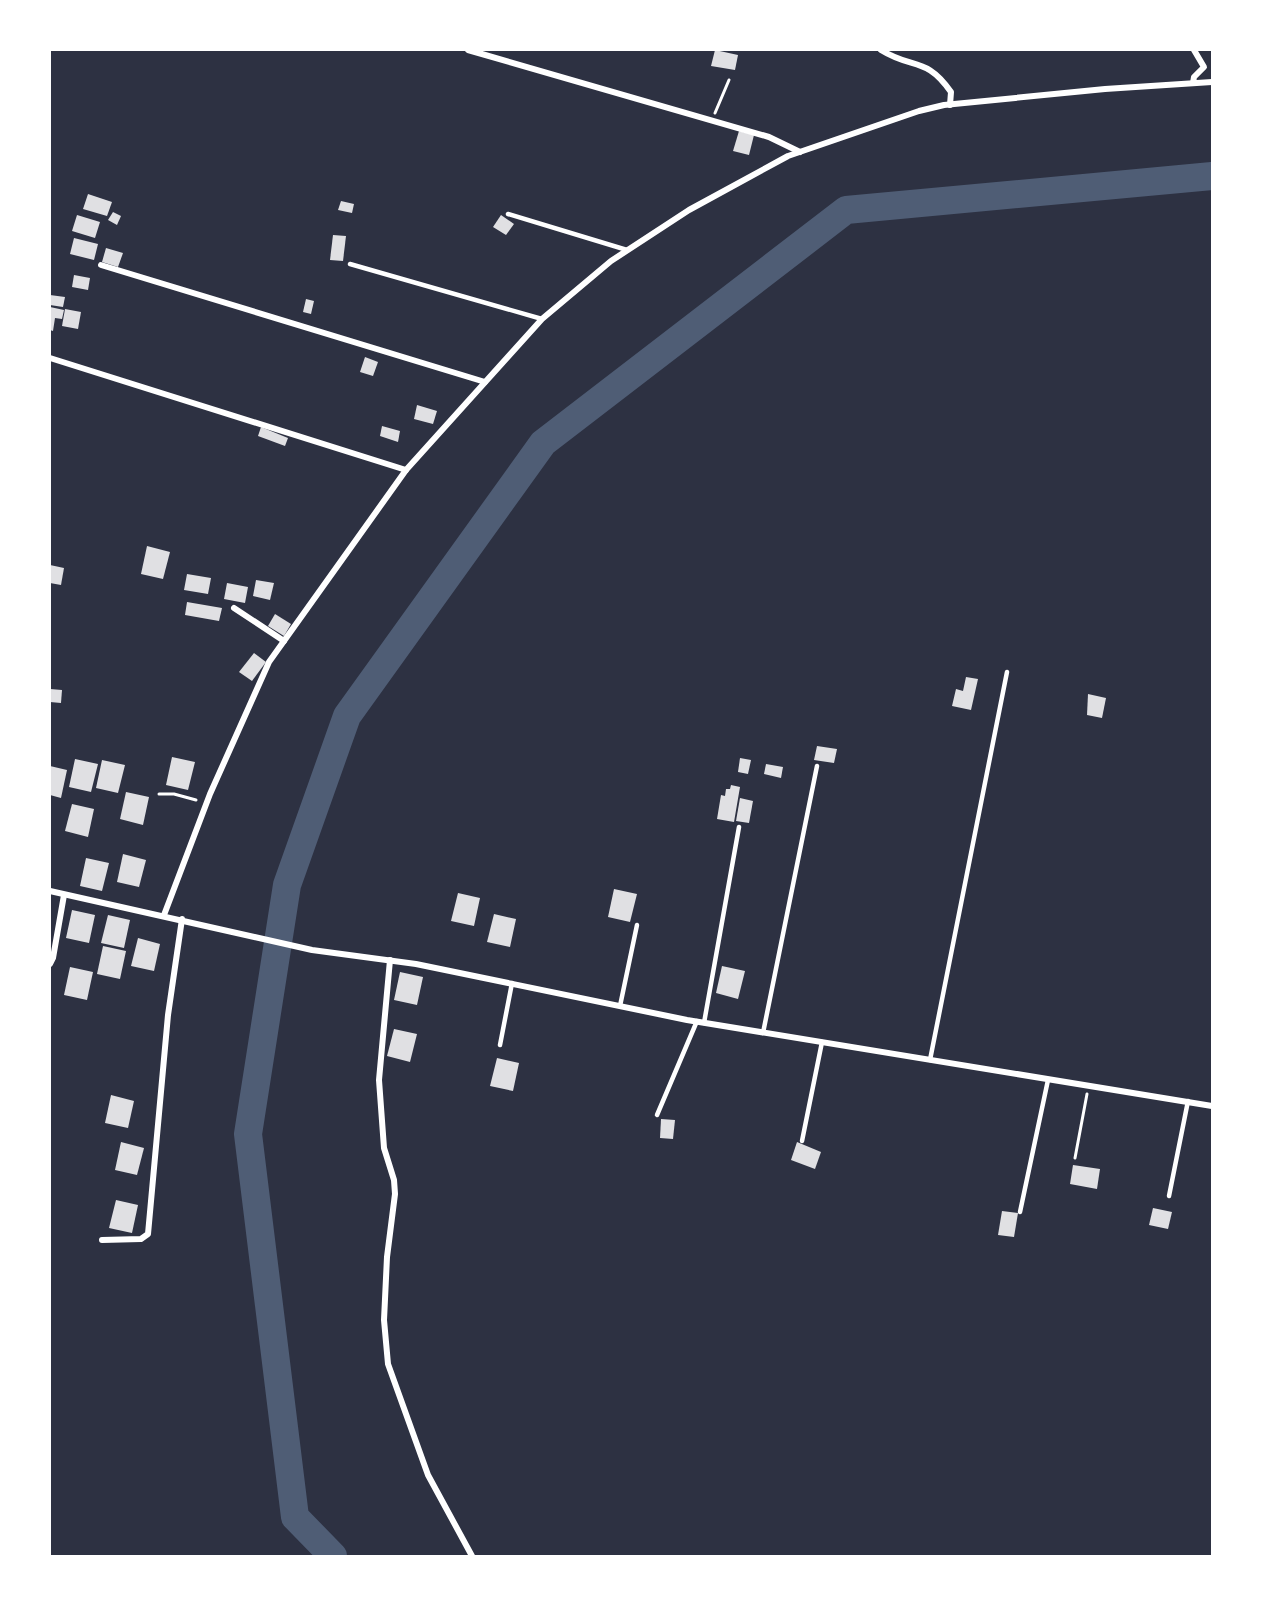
<svg xmlns="http://www.w3.org/2000/svg" width="1262" height="1606" font-family="Roboto,sans-serif">
<rect width="100%" height="100%" fill="#2d3142"/>
<g fill="none" stroke-linecap="round" stroke-linejoin="round">
<path stroke="#4f5d75" stroke-width="28" d="M 333,1556 L 295,1517 L 248,1134 L 287,885 L 347,716 L 543,443 L 846,210 L 1212,176"/>
</g>
<g fill="#e0e0e3">
<path d="M 715,50 L 738,55 L 735,70 L 711,66 Z"/>
<path d="M 739,131 L 754,135 L 749,155 L 733,151 Z"/>
<path d="M 88,194 L 112,202 L 107,216 L 83,209 Z"/>
<path d="M 341,201 L 354,204 L 352,213 L 338,210 Z"/>
<path d="M 113,212 L 121,216 L 117,225 L 108,220 Z"/>
<path d="M 77,215 L 100,222 L 95,238 L 72,231 Z"/>
<path d="M 501,215 L 514,224 L 506,235 L 493,227 Z"/>
<path d="M 333,235 L 346,236 L 343,261 L 330,260 Z"/>
<path d="M 74,238 L 98,244 L 94,260 L 70,254 Z"/>
<path d="M 106,248 L 123,253 L 118,267 L 102,262 Z"/>
<path d="M 74,275 L 90,278 L 88,290 L 72,287 Z"/>
<path d="M 50,295 L 65,297 L 63,307 L 50,305 Z"/>
<path d="M 306,299 L 314,301 L 311,314 L 303,312 Z"/>
<path d="M 50,307 L 64,310 L 62,319 L 55,318 L 53,331 L 50,330 Z"/>
<path d="M 65,309 L 81,312 L 78,329 L 62,326 Z"/>
<path d="M 365,357 L 378,362 L 373,376 L 360,372 Z"/>
<path d="M 417,405 L 437,411 L 433,424 L 414,419 Z"/>
<path d="M 382,426 L 400,431 L 398,442 L 380,436 Z"/>
<path d="M 261,427 L 288,438 L 285,446 L 258,436 Z"/>
<path d="M 147,546 L 170,552 L 163,579 L 141,574 Z"/>
<path d="M 50,565 L 64,568 L 61,585 L 50,583 Z"/>
<path d="M 187,574 L 211,578 L 208,594 L 184,590 Z"/>
<path d="M 256,580 L 274,583 L 270,600 L 253,596 Z"/>
<path d="M 227,583 L 248,587 L 245,603 L 224,599 Z"/>
<path d="M 187,602 L 222,608 L 219,621 L 185,615 Z"/>
<path d="M 275,614 L 291,624 L 284,636 L 268,626 Z"/>
<path d="M 254,653 L 266,662 L 252,681 L 239,672 Z"/>
<path d="M 966,677 L 978,679 L 971,710 L 952,706 L 956,689 L 963,691 Z"/>
<path d="M 50,689 L 62,690 L 61,703 L 50,702 Z"/>
<path d="M 1088,694 L 1106,698 L 1102,718 L 1087,715 Z"/>
<path d="M 817,746 L 837,749 L 834,763 L 814,760 Z"/>
<path d="M 172,757 L 195,762 L 188,790 L 166,785 Z"/>
<path d="M 740,758 L 751,760 L 748,774 L 738,772 Z"/>
<path d="M 75,759 L 98,764 L 91,792 L 69,787 Z"/>
<path d="M 102,760 L 125,765 L 118,793 L 96,788 Z"/>
<path d="M 766,764 L 783,767 L 781,778 L 764,774 Z"/>
<path d="M 50,766 L 67,770 L 61,798 L 50,795 Z"/>
<path d="M 731,785 L 740,787 L 734,822 L 717,819 L 721,795 L 725,796 L 726,789 L 730,789 Z"/>
<path d="M 126,792 L 149,797 L 143,825 L 120,819 Z"/>
<path d="M 740,798 L 753,801 L 749,823 L 736,821 Z"/>
<path d="M 72,804 L 94,809 L 88,837 L 65,831 Z"/>
<path d="M 123,854 L 146,860 L 139,887 L 117,882 Z"/>
<path d="M 86,858 L 109,863 L 102,891 L 80,886 Z"/>
<path d="M 614,889 L 637,894 L 630,922 L 608,917 Z"/>
<path d="M 458,893 L 480,898 L 474,926 L 451,921 Z"/>
<path d="M 72,910 L 95,915 L 89,943 L 66,938 Z"/>
<path d="M 494,914 L 516,919 L 510,947 L 487,942 Z"/>
<path d="M 108,915 L 130,920 L 124,948 L 101,943 Z"/>
<path d="M 138,938 L 160,944 L 154,971 L 131,966 Z"/>
<path d="M 103,946 L 126,951 L 120,979 L 97,974 Z"/>
<path d="M 722,966 L 745,971 L 738,999 L 716,993 Z"/>
<path d="M 70,967 L 93,972 L 87,1000 L 64,995 Z"/>
<path d="M 400,972 L 423,977 L 417,1005 L 394,1000 Z"/>
<path d="M 394,1029 L 417,1034 L 410,1062 L 387,1056 Z"/>
<path d="M 497,1058 L 519,1063 L 513,1091 L 490,1086 Z"/>
<path d="M 111,1095 L 134,1101 L 128,1128 L 105,1123 Z"/>
<path d="M 661,1119 L 675,1120 L 673,1139 L 660,1138 Z"/>
<path d="M 121,1142 L 144,1148 L 137,1175 L 115,1170 Z"/>
<path d="M 797,1142 L 821,1152 L 815,1169 L 791,1160 Z"/>
<path d="M 1073,1165 L 1100,1169 L 1097,1189 L 1070,1184 Z"/>
<path d="M 116,1200 L 138,1205 L 132,1233 L 109,1228 Z"/>
<path d="M 1153,1208 L 1172,1212 L 1168,1229 L 1149,1225 Z"/>
<path d="M 1002,1211 L 1018,1213 L 1014,1237 L 998,1235 Z"/>
</g>
<g fill="none" stroke-linecap="round" stroke-linejoin="round">
<g stroke="#fff" stroke-width="3">
<path d="M 715,113 L 729,80"/>
<path d="M 159,794 L 174,794 L 196,800"/>
<path d="M 1075,1158 L 1087,1094"/>
</g>
<g stroke="#fff" stroke-width="4.5">
<path d="M 508,214 L 627,250"/>
<path d="M 350,264 L 542,319"/>
<path d="M 620,1006 L 637,925"/>
<path d="M 704,1023 L 739,827"/>
<path d="M 763,1033 L 817,766"/>
<path d="M 500,1045 L 512,983"/>
<path d="M 930,1060 L 1007,672"/>
<path d="M 657,1115 L 697,1021"/>
<path d="M 802,1141 L 822,1042"/>
<path d="M 1169,1196 L 1188,1101"/>
<path d="M 1020,1212 L 1048,1080"/>
</g>
<g stroke="#fff" stroke-width="6">
<path d="M 468,50 L 769,137 L 800,152"/>
<path d="M 881,50 C 913,70 926,56 951,92 L 950,105"/>
<path d="M 1193,83 L 1194,77 L 1204,67 L 1194,50"/>
<path d="M 101,265 L 485,382"/>
<path d="M 50,358 L 406,470"/>
<path d="M 234,608 L 284,641"/>
<path d="M 50,891 L 312,950 L 416,964 L 687,1020 L 1212,1106"/>
<path d="M 164,915 L 210,794 L 269,662 L 406,470 L 542,319 L 611,261 L 689,210 L 788,156 L 919,111 L 944,105 L 1105,89 L 1212,82"/>
<path d="M 390,960 L 379,1080 L 384,1148 L 394,1180 L 395,1194 L 387,1257 L 384,1320 L 388,1364 L 428,1475 L 472,1556"/>
<path d="M 50,964 L 53,958 L 64,895"/>
<path d="M 102,1240 L 141,1239 L 148,1234 L 168,1015 L 182,919"/>
</g>
</g>
<rect width="1262" height="1606" fill="none" stroke="#ffffff" stroke-width="102"/>
</svg>
